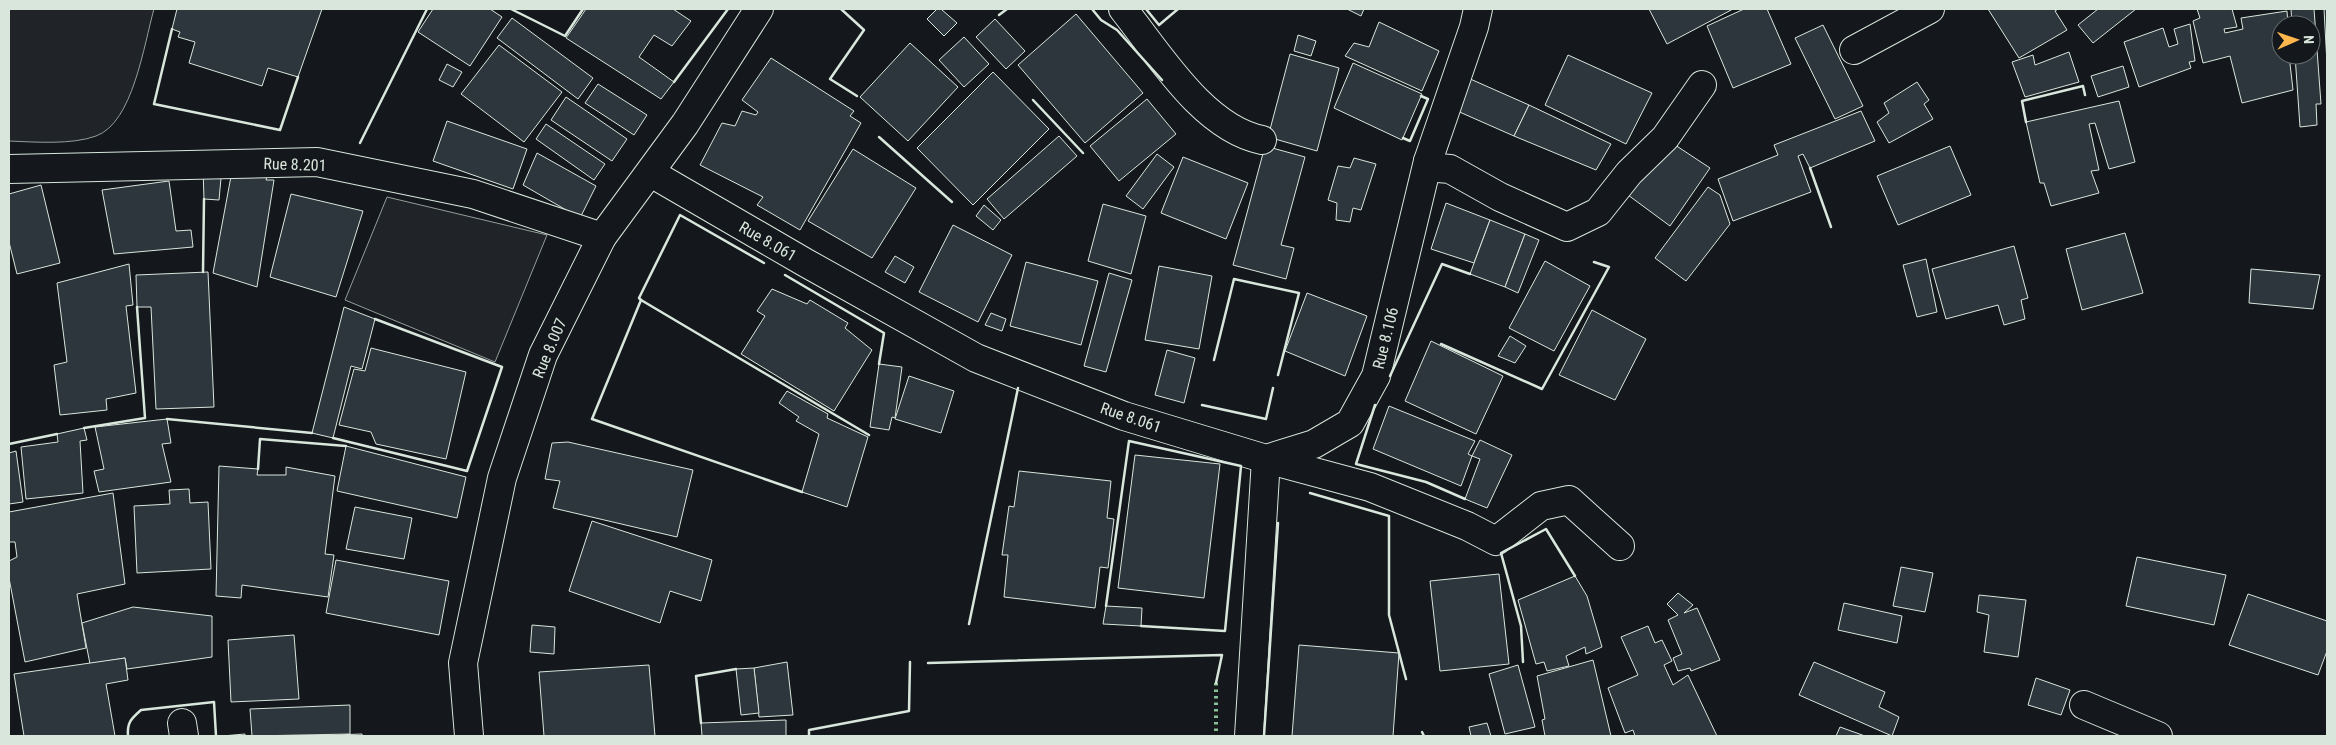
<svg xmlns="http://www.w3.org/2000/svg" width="2336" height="745" font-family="'Roboto Condensed',sans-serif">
<rect width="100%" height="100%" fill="#14181c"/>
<g fill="#202428" stroke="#939e99">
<path d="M 9,9 L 154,9 C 144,44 133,123 96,136 C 72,145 34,142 9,141 Z"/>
<path d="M 387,197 L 547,235 L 495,362 L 345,300 Z"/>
</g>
<g fill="#2c363c" stroke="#d8e6dc">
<path d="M 177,9 L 322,9 L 298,77 L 268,68 L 262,86 L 189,63 L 195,42 L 178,37 L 180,32 L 172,29 Z"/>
<path d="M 433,9 L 490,9 L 502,17 L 470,66 L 418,32 Z"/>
<path d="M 586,9 L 673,9 L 691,21 L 672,46 L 654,35 L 639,57 L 674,82 L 661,99 L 566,38 Z"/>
<path d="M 937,9 L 941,9 L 957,23 L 944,36 L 927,19 Z"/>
<path d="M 1347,9 L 1364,9 L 1361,16 Z"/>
<path d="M 1649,9 L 1733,9 L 1667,44 Z"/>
<path d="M 1744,9 L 1767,9 L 1791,64 L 1733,88 L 1707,26 Z"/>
<path d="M 1988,9 L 2058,9 L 2055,11 L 2067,30 L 2019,58 Z"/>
<path d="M 2098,9 L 2136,9 L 2093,43 L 2078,25 Z"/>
<path d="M 2197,9 L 2232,9 L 2237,27 L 2224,29 L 2225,33 L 2243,29 L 2241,18 L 2287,11 L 2288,25 L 2281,25 L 2281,55 L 2289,55 L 2293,90 L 2242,103 L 2230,56 L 2203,63 L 2193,21 L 2200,18 Z"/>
<path d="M 2291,9 L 2314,9 L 2321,104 L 2316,104 L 2317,125 L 2300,127 L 2295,55 L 2311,55 L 2311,25 L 2292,25 Z"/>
<path d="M 2324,9 L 2327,9 L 2327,64 Z"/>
<path d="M 1076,14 L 1143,93 L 1085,143 L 1018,65 Z"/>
<path d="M 512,18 L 593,78 L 578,99 L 497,38 Z"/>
<path d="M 995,19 L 1025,51 L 1006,69 L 976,37 Z"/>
<path d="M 1379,22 L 1439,51 L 1422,91 L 1345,56 L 1354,43 L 1369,47 Z"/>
<path d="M 2190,24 L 2195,61 L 2189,62 L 2191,68 L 2139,87 L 2124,42 L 2163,28 L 2169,47 L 2178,44 L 2174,29 Z"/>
<path d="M 1823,25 L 1863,106 L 1835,119 L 1795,38 Z"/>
<path d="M 1298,35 L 1316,41 L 1311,56 L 1294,51 Z"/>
<path d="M 964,37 L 989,64 L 964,87 L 939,60 Z"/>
<path d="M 910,43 L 958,87 L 908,141 L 860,97 Z"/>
<path d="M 499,45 L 562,92 L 524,142 L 461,94 Z"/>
<path d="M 2069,52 L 2079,82 L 2025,97 L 2012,62 L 2033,55 L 2035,65 Z"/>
<path d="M 1290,54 L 1339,68 L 1317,151 L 1268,137 Z"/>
<path d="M 1568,55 L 1652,93 L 1626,144 L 1545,105 Z"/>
<path d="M 771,58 L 854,111 L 850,116 L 861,123 L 800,230 L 757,205 L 763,197 L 700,165 L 722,123 L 735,126 L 742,111 L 756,115 L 758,112 L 742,100 Z"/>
<path d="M 1353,63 L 1422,94 L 1402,140 L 1334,108 Z"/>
<path d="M 447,64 L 462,72 L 453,87 L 439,80 Z"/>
<path d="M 2123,66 L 2129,87 L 2098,97 L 2091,76 Z"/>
<path d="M 993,72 L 1049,129 L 973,205 L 917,148 Z"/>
<path d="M 1468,78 L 1529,105 L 1514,136 L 1455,110 Z"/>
<path d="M 1917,82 L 1929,100 L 1924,104 L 1933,119 L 1889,143 L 1877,122 L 1889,113 L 1884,103 Z"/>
<path d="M 598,84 L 647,115 L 634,135 L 585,103 Z"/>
<path d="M 566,97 L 627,139 L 612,161 L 551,120 Z"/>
<path d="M 1147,99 L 1176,134 L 1119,181 L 1090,146 Z"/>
<path d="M 2119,101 L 2135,162 L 2109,169 L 2095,123 L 2089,124 L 2099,170 L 2091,171 L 2099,193 L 2051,206 L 2044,183 L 2040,183 L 2026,122 Z"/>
<path d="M 1529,105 L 1611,144 L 1596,170 L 1514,136 Z"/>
<path d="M 1861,111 L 1875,141 L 1810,168 L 1803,154 L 1798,156 L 1811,192 L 1733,221 L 1718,179 L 1778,155 L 1774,145 Z"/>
<path d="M 447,121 L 527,149 L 513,189 L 433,161 Z"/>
<path d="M 546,124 L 605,164 L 594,180 L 536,139 Z"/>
<path d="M 1059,136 L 1077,156 L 1004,219 L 987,199 Z"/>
<path d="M 1663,137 L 1710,168 L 1670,226 L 1628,195 Z"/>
<path d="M 1265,146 L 1305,157 L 1281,245 L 1294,248 L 1286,279 L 1233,265 Z"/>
<path d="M 1950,146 L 1971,195 L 1898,225 L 1877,176 Z"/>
<path d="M 853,149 L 916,188 L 872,258 L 808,221 Z"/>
<path d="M 537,153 L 596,186 L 580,218 L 523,185 Z"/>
<path d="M 1157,154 L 1174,167 L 1143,209 L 1126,196 Z"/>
<path d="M 1183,157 L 1248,183 L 1226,239 L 1161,213 Z"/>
<path d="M 1354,158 L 1376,164 L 1361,210 L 1353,208 L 1350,222 L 1336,220 L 1337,203 L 1328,200 L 1338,166 L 1350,168 Z"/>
<path d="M 203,169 L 221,178 L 219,200 L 204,199 Z"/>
<path d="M 232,171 L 267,176 L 266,180 L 274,180 L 257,287 L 213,273 Z"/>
<path d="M 169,181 L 176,231 L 191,230 L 193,247 L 114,254 L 102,190 Z"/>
<path d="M 41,185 L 60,263 L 17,274 L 9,242 L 9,194 Z"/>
<path d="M 1708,187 L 1720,195 L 1730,224 L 1686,281 L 1655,258 Z"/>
<path d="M 291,194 L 363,211 L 336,297 L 270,277 Z"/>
<path d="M 1446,203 L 1490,220 L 1474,263 L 1431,249 Z"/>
<path d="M 1103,204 L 1146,216 L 1131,274 L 1088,261 Z"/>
<path d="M 984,205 L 1001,220 L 993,230 L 976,216 Z"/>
<path d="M 1490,220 L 1525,234 L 1505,287 L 1470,274 Z"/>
<path d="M 953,225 L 1012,255 L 978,322 L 919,292 Z"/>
<path d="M 2125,233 L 2143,293 L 2082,310 L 2066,249 Z"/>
<path d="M 1525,234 L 1539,240 L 1518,293 L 1505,287 Z"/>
<path d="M 2014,246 L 2028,298 L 2021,300 L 2025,319 L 2004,325 L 1998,305 L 1946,319 L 1932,269 Z"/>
<path d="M 895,256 L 914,267 L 905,283 L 885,272 Z"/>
<path d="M 1926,259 L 1937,312 L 1917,317 L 1903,265 Z"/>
<path d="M 1545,261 L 1590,286 L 1554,351 L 1509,328 Z"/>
<path d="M 1026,262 L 1098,281 L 1081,345 L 1010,326 Z"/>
<path d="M 129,264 L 133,305 L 126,306 L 136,393 L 106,399 L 107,410 L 60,415 L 54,365 L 67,362 L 57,283 Z"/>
<path d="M 1159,266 L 1212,276 L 1199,349 L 1145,340 Z"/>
<path d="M 2251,269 L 2320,275 L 2313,309 L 2249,303 Z"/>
<path d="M 208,272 L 214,407 L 156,409 L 151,307 L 137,307 L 136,275 Z"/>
<path d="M 1109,273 L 1132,280 L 1106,372 L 1084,366 Z"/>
<path d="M 772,289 L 807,304 L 810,300 L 848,323 L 845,328 L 872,350 L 834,411 L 741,354 L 765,316 L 757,311 Z"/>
<path d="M 1307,293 L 1367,316 L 1345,376 L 1285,351 Z"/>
<path d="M 344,307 L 375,319 L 362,369 L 351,366 L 333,438 L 312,433 Z"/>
<path d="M 1592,310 L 1646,339 L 1615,400 L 1559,375 Z"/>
<path d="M 991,313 L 1006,319 L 1002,331 L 985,325 Z"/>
<path d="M 1510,336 L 1526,346 L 1515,363 L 1498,356 Z"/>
<path d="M 1431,341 L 1503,376 L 1476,434 L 1405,401 Z"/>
<path d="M 371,348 L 466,372 L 446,459 L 376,444 L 371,432 L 339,425 L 354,369 L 365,371 Z"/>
<path d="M 1167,350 L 1195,358 L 1184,403 L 1155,395 Z"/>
<path d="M 879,364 L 902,367 L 895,418 L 892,417 L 889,430 L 870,427 Z"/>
<path d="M 909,376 L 954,391 L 941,433 L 895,419 Z"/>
<path d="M 787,391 L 828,414 L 827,418 L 868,437 L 847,507 L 802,492 L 819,434 L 796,421 L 799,417 L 779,403 Z"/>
<path d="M 1389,406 L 1475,441 L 1468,454 L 1472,456 L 1461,486 L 1373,449 Z"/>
<path d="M 167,419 L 171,443 L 162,444 L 171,482 L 99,492 L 94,471 L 104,469 L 95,427 Z"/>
<path d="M 84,428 L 87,440 L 80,441 L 83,493 L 26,499 L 21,447 L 58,442 L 57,434 Z"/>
<path d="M 1480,440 L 1512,455 L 1487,508 L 1465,499 L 1480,459 L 1472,456 Z"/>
<path d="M 568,442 L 693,470 L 677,537 L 553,508 L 560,481 L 545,479 L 552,443 Z"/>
<path d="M 346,446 L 466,477 L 457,518 L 337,491 Z"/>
<path d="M 16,451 L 23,502 L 9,504 L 9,453 Z"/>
<path d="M 1135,455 L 1220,464 L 1204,598 L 1118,588 Z"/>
<path d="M 219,466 L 258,469 L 257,475 L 286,475 L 286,467 L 335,476 L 325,554 L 334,555 L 328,597 L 242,585 L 241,598 L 216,596 Z"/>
<path d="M 1019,471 L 1111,481 L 1107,518 L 1114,519 L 1108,568 L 1100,567 L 1095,608 L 1004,597 L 1008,555 L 1002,555 L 1009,506 L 1014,507 Z"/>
<path d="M 189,489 L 190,503 L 208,502 L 211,569 L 137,573 L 134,506 L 170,504 L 169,490 Z"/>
<path d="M 113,493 L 125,584 L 77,594 L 86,648 L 25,662 L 9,578 L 9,561 L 17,557 L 15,542 L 9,542 L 9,512 Z"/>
<path d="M 355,507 L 412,518 L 404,559 L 346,549 Z"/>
<path d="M 592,521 L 712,560 L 701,601 L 670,591 L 660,623 L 569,591 Z"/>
<path d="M 2137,557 L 2226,575 L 2214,625 L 2126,606 Z"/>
<path d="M 336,560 L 449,581 L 439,635 L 326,613 Z"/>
<path d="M 1901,567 L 1933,573 L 1925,612 L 1893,606 Z"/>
<path d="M 1499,574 L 1509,664 L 1440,671 L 1430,581 Z"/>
<path d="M 1575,576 L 1587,596 L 1602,647 L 1586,654 L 1585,647 L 1566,656 L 1569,666 L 1547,671 L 1544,662 L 1536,664 L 1518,600 Z"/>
<path d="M 1678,593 L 1693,605 L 1684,613 L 1697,608 L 1720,660 L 1691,671 L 1690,668 L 1678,671 L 1673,658 L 1682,654 L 1668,620 L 1678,615 L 1667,604 Z"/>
<path d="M 2248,594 L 2327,621 L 2327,651 L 2318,675 L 2229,645 Z"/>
<path d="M 1979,595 L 2026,600 L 2018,657 L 1984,652 L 1989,615 L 1977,612 Z"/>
<path d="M 1844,603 L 1902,616 L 1897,643 L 1838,630 Z"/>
<path d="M 1106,606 L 1142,608 L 1141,626 L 1103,624 Z"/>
<path d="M 133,607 L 212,616 L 212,657 L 127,669 L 125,658 L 90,664 L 82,623 Z"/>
<path d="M 532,625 L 555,627 L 554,654 L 530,652 Z"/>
<path d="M 1648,626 L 1655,643 L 1662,640 L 1672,661 L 1664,665 L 1673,685 L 1688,675 L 1717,736 L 1635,736 L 1633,730 L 1625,733 L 1608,688 L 1638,675 L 1621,637 Z"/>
<path d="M 294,635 L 299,699 L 231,702 L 228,640 Z"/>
<path d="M 1299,645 L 1399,653 L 1393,736 L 1292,736 Z"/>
<path d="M 125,658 L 128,680 L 106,684 L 115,736 L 24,736 L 14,674 Z"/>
<path d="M 1593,660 L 1611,736 L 1545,736 L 1542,720 L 1545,719 L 1537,676 Z"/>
<path d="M 787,662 L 793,715 L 759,717 L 754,668 Z"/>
<path d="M 1814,662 L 1885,692 L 1879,707 L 1899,717 L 1892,736 L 1799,695 Z"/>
<path d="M 649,665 L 655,736 L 544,736 L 539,672 Z"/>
<path d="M 1518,665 L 1535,727 L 1505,734 L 1489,674 Z"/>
<path d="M 754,668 L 759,713 L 741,715 L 736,669 Z"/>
<path d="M 2036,678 L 2070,690 L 2061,715 L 2028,705 Z"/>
<path d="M 350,705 L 350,734 L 252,736 L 250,709 Z"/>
<path d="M 786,720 L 786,736 L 702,736 L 701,723 Z"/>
<path d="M 1487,723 L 1491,736 L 1471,736 L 1469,727 Z"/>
<path d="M 1840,727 L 1865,736 L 1836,736 Z"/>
<path d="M 245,734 L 245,736 L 222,736 Z"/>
<path d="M 362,734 L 362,736 L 306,736 Z"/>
</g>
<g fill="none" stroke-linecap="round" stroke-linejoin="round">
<g stroke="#d8e6dc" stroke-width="30">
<g id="street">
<path d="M 1123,9 C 1159,54 1203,128 1262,140"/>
<path d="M 1854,50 L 1930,9"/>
<path d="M 1428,161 L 1438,168 L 1450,169 L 1500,197 L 1567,227 L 1598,212 L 1629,173 L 1665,138 L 1702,85"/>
<path d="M 9,169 L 317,162 L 473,194 L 602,237"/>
<path d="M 651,173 L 806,263 L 976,358 L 1124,416 L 1266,459 L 1370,487 L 1467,526 L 1496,541 L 1541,506 L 1569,500 L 1620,546"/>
<path d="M 2084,705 L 2158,736"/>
<path d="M 182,723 L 184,736"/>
<path d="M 469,736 L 463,663 L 502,478 L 543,355 L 602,237 L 685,124 L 759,9"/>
<path d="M 1249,736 L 1266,459 L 1314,444 L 1350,423 L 1376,376 L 1428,161 L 1474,27 L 1478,9"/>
</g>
</g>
<use href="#street" stroke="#14181c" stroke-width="28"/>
<path stroke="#8ac095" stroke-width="4" stroke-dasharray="2.5 4" stroke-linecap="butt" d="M 1216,683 L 1216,736"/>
<g stroke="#d8e6dc" stroke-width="2.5">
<path d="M 511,9 L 565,36 L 583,9"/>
<path d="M 841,9 L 864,30 L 830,79 L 857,96"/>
<path d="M 1092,9 L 1101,20 L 1117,30 L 1162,80"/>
<path d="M 1146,9 L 1159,25 L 1178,9"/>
<path d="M 999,15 L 1007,9"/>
<path d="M 172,29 L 154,104 L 280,130 L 298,77"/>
<path d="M 674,82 L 728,9"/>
<path d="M 1033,100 L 1083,153"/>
<path d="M 2026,122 L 2022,101 L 2083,86 L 2085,95"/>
<path d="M 879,137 L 952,202"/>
<path d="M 1403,138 L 1410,141 L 1428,99 L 1421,96"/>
<path d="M 360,143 L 427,9"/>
<path d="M 1810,168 L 1831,227"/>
<path d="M 764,263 L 680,215 L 639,298 L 641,300 L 592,419 L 802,492"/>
<path d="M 203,272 L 204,199"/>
<path d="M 785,275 L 884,333 L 879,364"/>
<path d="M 641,300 L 869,435"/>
<path d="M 1441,344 L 1542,389 L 1609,267 L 1594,262"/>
<path d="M 1214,360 L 1234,279 L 1299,293 L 1278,375"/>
<path d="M 1390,376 L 1442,264 L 1470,274"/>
<path d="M 1202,405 L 1266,419 L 1273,388"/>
<path d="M 1375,405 L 1356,464 L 1426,482 L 1465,499"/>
<path d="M 167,419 L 312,433"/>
<path d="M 84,428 L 145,418 L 137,307"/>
<path d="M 333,438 L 467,471 L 502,367 L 375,319"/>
<path d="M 9,444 L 57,434"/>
<path d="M 258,469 L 260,439 L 346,446"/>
<path d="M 1310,493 L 1389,516 L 1389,615 L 1406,679"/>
<path d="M 1106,606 L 1129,441 L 1241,466 L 1225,631 L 1141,626"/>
<path d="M 969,624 L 1018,388"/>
<path d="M 1523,662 L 1521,626 L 1501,553 L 1546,529 L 1575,576"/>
<path d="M 928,663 L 1222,655 L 1216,683"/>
<path d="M 701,723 L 696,676 L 736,669"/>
<path d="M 1422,732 L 1424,736"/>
<path d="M 128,736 C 127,722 131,719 141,710 L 214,702 L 216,736"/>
<path d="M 809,736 L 809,730 L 909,711 L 910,662"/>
<path d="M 1264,736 L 1278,523"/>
</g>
</g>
<g text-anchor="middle" stroke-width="4" stroke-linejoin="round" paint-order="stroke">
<g font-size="16" fill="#d8e6dc" stroke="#14181c">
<text transform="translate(295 164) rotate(2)" y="6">Rue 8.201</text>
<text transform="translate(768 241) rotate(30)" y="6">Rue 8.061</text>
<text transform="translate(1385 338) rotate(-76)" y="6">Rue 8.106</text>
<text transform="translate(549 348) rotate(-67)" y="6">Rue 8.007</text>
<text transform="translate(1131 417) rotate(19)" y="6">Rue 8.061</text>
</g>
</g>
<rect width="2336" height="745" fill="none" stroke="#d8e6dc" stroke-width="20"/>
<g transform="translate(2296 40) rotate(88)"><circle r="24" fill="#14181c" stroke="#626a69"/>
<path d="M0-4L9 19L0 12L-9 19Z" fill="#ffb74d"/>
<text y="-8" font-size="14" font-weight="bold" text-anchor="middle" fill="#d8e6dc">N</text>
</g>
</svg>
